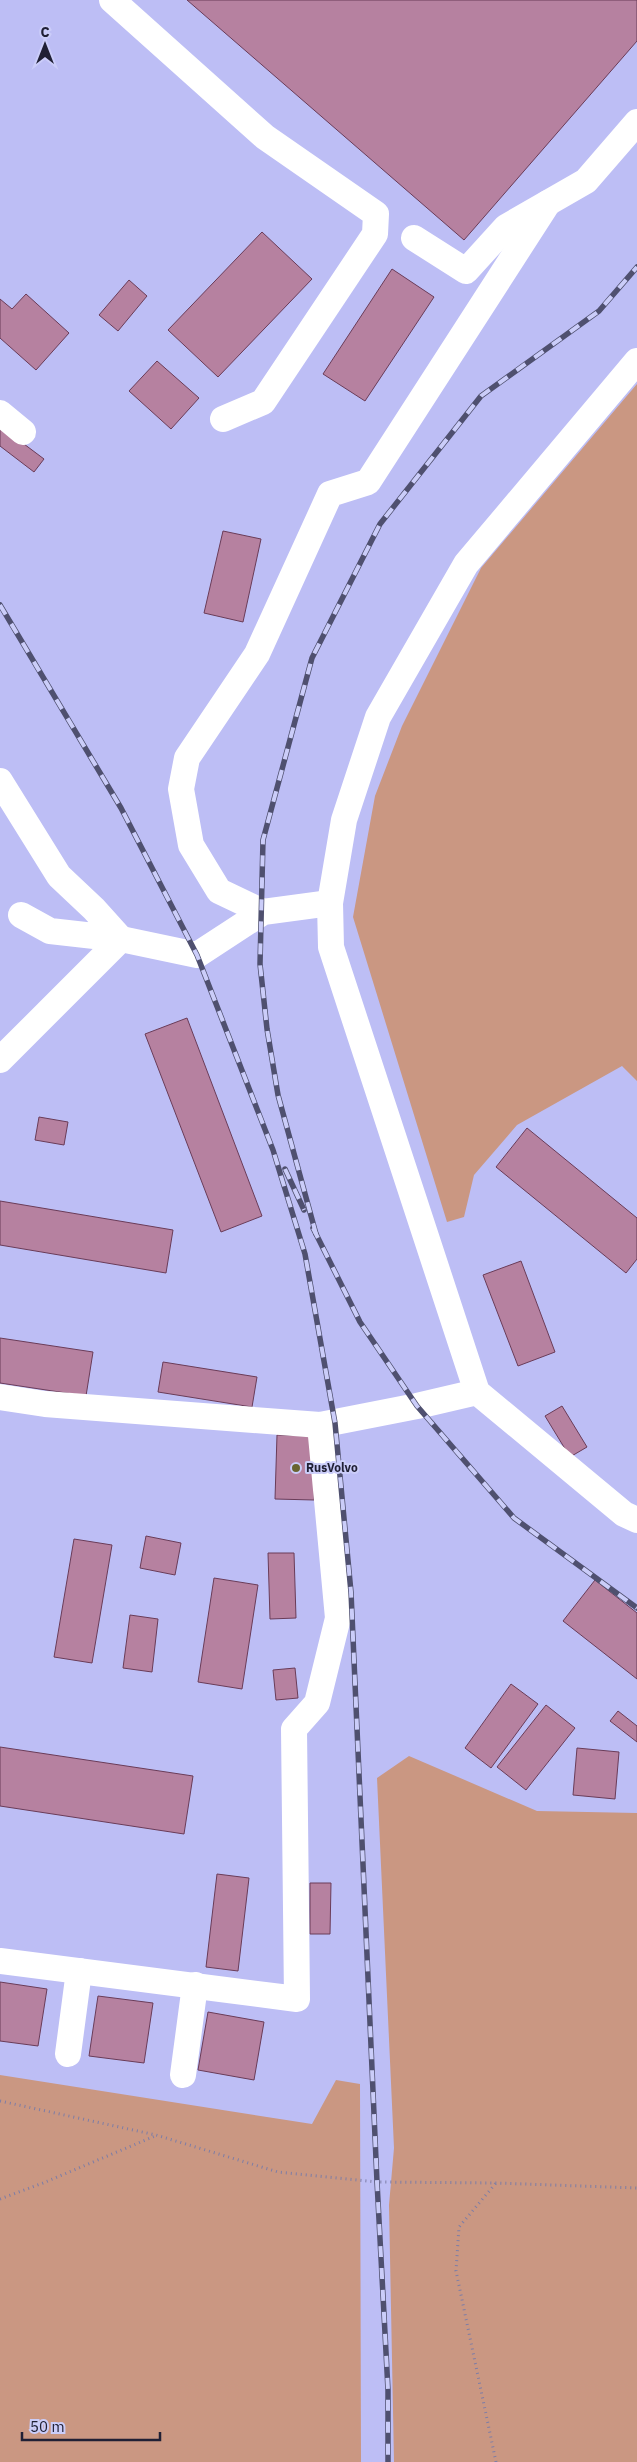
<svg xmlns="http://www.w3.org/2000/svg" width="637" height="2462" font-family="'IBM Plex Sans',sans-serif">
<rect width="100%" height="100%" fill="#bdbef5"/>
<g fill="#ca9782">
<path d="M 637,384 L 637,1081 L 622,1066 L 517,1125 L 474,1175 L 464,1217 L 447,1222 L 353,917 L 375,796 L 402,726 L 481,568 Z"/>
<path d="M 409,1756 L 537,1811 L 637,1813 L 637,2462 L 394,2462 L 389,2205 L 394,2148 L 377,1778 Z"/>
<path d="M 0,2075 L 312,2124 L 336,2080 L 360,2084 L 361,2462 L 0,2462 Z"/>
</g>
<g fill="#b681a0" stroke="#6a3c58">
<path d="M 187,0 L 637,0 L 637,41 L 464,240 Z"/>
<path d="M 262,232 L 312,279 L 218,377 L 168,330 Z"/>
<path d="M 392,269 L 434,297 L 365,401 L 323,374 Z"/>
<path d="M 129,280 L 147,296 L 118,331 L 99,315 Z"/>
<path d="M 26,294 L 69,333 L 36,370 L 0,338 L 0,299 L 12,309 Z"/>
<path d="M 157,361 L 199,398 L 171,429 L 129,391 Z"/>
<path d="M 0,426 L 44,459 L 34,472 L 0,446 Z"/>
<path d="M 223,531 L 261,539 L 243,622 L 204,613 Z"/>
<path d="M 187,1018 L 262,1216 L 221,1232 L 145,1034 Z"/>
<path d="M 39,1117 L 68,1122 L 64,1145 L 35,1140 Z"/>
<path d="M 527,1128 L 637,1218 L 637,1259 L 626,1273 L 496,1167 Z"/>
<path d="M 0,1201 L 173,1230 L 166,1273 L 0,1245 Z"/>
<path d="M 521,1261 L 555,1352 L 518,1366 L 483,1275 Z"/>
<path d="M 0,1338 L 93,1352 L 86,1396 L 0,1383 Z"/>
<path d="M 163,1362 L 257,1377 L 252,1407 L 158,1392 Z"/>
<path d="M 562,1406 L 587,1447 L 570,1457 L 545,1416 Z"/>
<path d="M 277,1435 L 316,1436 L 314,1500 L 275,1499 Z"/>
<path d="M 146,1536 L 181,1543 L 175,1575 L 140,1568 Z"/>
<path d="M 74,1539 L 112,1545 L 92,1663 L 54,1657 Z"/>
<path d="M 268,1553 L 294,1553 L 296,1618 L 270,1619 Z"/>
<path d="M 214,1578 L 258,1585 L 242,1689 L 198,1682 Z"/>
<path d="M 595,1580 L 637,1613 L 637,1679 L 563,1621 Z"/>
<path d="M 130,1615 L 158,1619 L 152,1672 L 123,1668 Z"/>
<path d="M 295,1668 L 298,1698 L 276,1700 L 273,1670 Z"/>
<path d="M 511,1684 L 538,1704 L 491,1768 L 465,1748 Z"/>
<path d="M 546,1705 L 575,1728 L 526,1790 L 497,1767 Z"/>
<path d="M 618,1711 L 637,1726 L 637,1742 L 610,1721 Z"/>
<path d="M 0,1747 L 193,1776 L 184,1834 L 0,1806 Z"/>
<path d="M 577,1748 L 619,1752 L 615,1799 L 573,1795 Z"/>
<path d="M 217,1874 L 249,1878 L 238,1971 L 206,1967 Z"/>
<path d="M 310,1883 L 331,1883 L 330,1934 L 310,1934 Z"/>
<path d="M 0,1982 L 47,1989 L 38,2046 L 0,2041 Z"/>
<path d="M 98,1996 L 153,2003 L 144,2063 L 89,2056 Z"/>
<path d="M 208,2012 L 264,2022 L 254,2080 L 198,2070 Z"/>
</g>
<g fill="none" stroke-linecap="round" stroke-linejoin="round">
<g stroke="#7d7da6" stroke-width="3" stroke-dasharray="1 4" stroke-linecap="butt">
<path d="M 0,2101 L 156,2135 L 278,2172 L 377,2182 L 496,2183 L 637,2188"/>
<path d="M 0,2199 L 43,2183 L 155,2136"/>
<path d="M 496,2462 L 456,2271 L 459,2227 L 496,2183"/>
</g>
<g stroke="#fff" stroke-width="26">
<path d="M 112,0 L 265,137 L 376,214 L 375,234 L 263,402 L 223,419"/>
<path d="M 414,238 L 466,271 L 506,227 L 586,181 L 637,122"/>
<path d="M 637,361 L 466,564 L 378,717 L 344,820 L 330,903 L 331,947 L 477,1392 L 624,1514 L 637,1520"/>
<path d="M 0,413 L 23,432"/>
<path d="M 0,781 L 59,876 L 94,909 L 121,939 L 50,931 L 21,915"/>
<path d="M 263,912 L 219,891 L 191,845 L 181,789 L 187,758 L 257,654 L 330,494 L 368,482 L 548,203"/>
<path d="M 0,1060 L 121,939 L 197,955 L 263,912 L 330,903"/>
<path d="M 0,1397 L 45,1404 L 320,1425 L 417,1406 L 477,1392"/>
<path d="M 0,1961 L 297,1999 L 294,1729 L 317,1703 L 338,1618 L 320,1425"/>
<path d="M 68,2054 L 79,1971"/>
<path d="M 183,2075 L 195,1985"/>
</g>
<g stroke="#4f506f" stroke-width="5.5">
<g id="rail">
<path d="M 0,605 L 121,808 L 197,955 L 273,1150 L 305,1254 L 335,1423 L 351,1592 L 377,2182 L 388,2390 L 388,2462"/>
<path d="M 285,1169 L 304,1210"/>
<path d="M 313,1228 L 360,1322 L 417,1406 L 514,1518 L 637,1608"/>
<path d="M 316,1234 L 278,1095 L 267,1029 L 260,964 L 263,840 L 312,658 L 380,524 L 481,396 L 599,311 L 637,267"/>
</g>
</g>
<use href="#rail" stroke="#cbcdf9" stroke-width="4" stroke-dasharray="11" stroke-linecap="butt"/>
</g>
<circle fill="#696431" stroke="#cbcdf9" stroke-width="2" cx="296" cy="1468" r="5"/>
<g text-anchor="middle" stroke-width="4" stroke-linejoin="round" paint-order="stroke">
<g font-size="12" font-weight="bold" fill="#202035" stroke="#cbcdf9" text-anchor="start">
<text x="306" y="1472">RusVolvo</text>
</g>
</g>
<g transform="translate(45 45)" stroke="#cbcdf9" stroke-width="4" paint-order="stroke">
<path d="M0-4L9 19L0 12L-9 19Z" fill="#202035"/>
<text y="-8" font-size="14" font-weight="bold" text-anchor="middle" fill="#202035">С</text>
</g>
<path d="M22 2432v8h138v-8" fill="none" stroke="#202035" stroke-width="2.5"/>
<text x="30" y="2432" font-size="15" fill="#202035" stroke="#cbcdf9" stroke-width="4" paint-order="stroke">50 m</text>
</svg>
